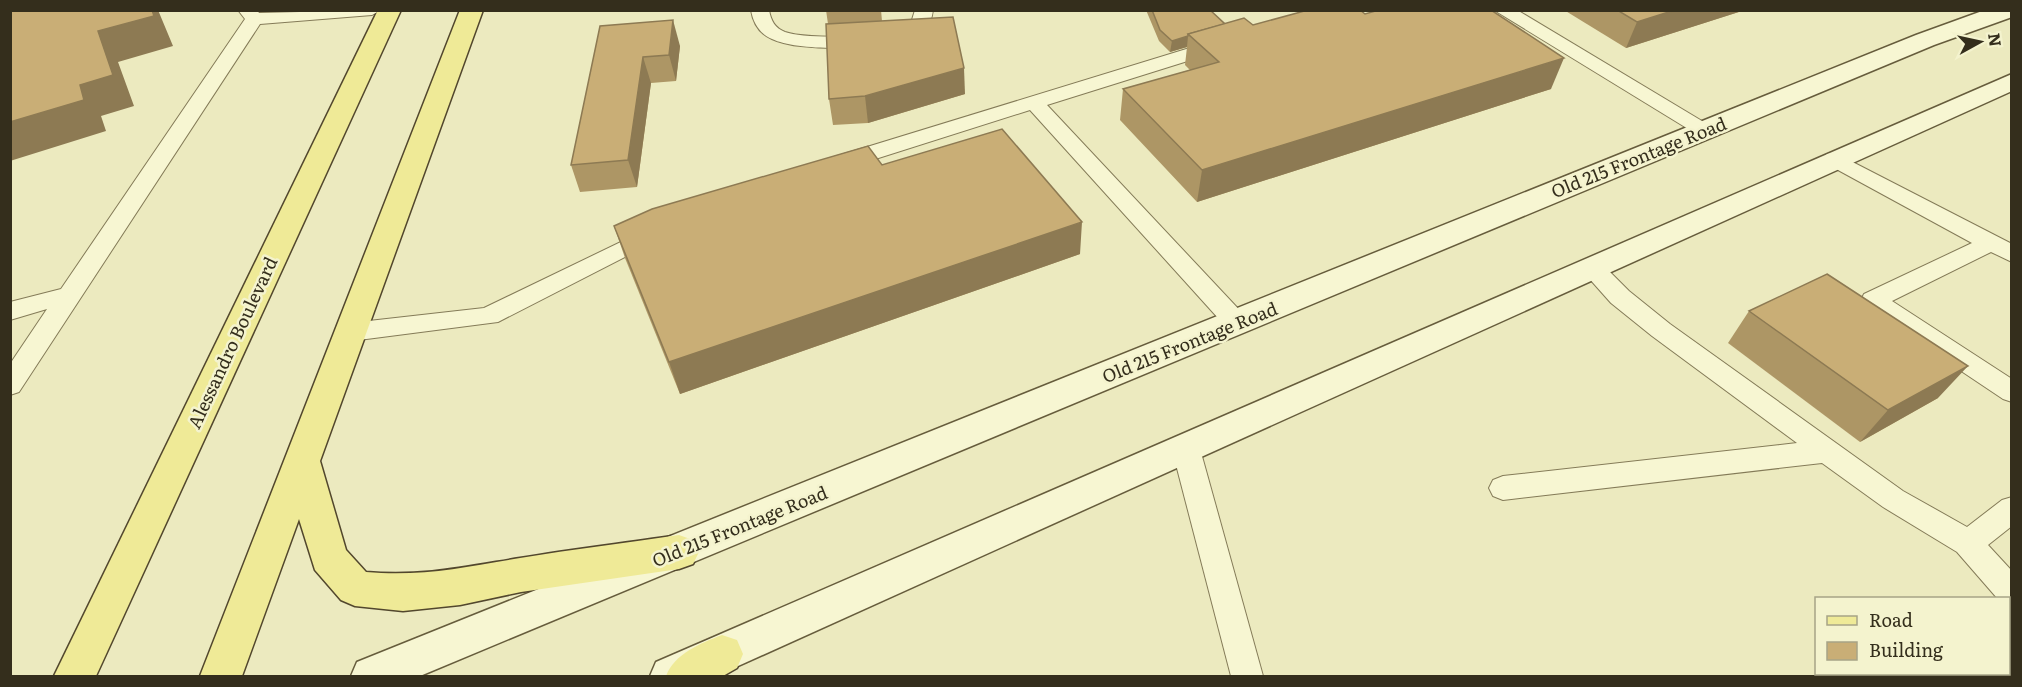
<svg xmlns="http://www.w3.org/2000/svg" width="2022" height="687" font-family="Literata,serif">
<rect width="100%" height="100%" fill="#eceabf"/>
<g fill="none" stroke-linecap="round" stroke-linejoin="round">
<g stroke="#847b58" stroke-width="2">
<g id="lane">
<path d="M 238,10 L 257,10 L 259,13 L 381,10 L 372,15 L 260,24 L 19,392 L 10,395 L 10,364 L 47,309 L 10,320 L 10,302 L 61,289 L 245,19 Z"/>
<path d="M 751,10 L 769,10 C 771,21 775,28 785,32 C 807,40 895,38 911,23 L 915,10 L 933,10 C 932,19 928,30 920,34 C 892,50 801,53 772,39 C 760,34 753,23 751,10 Z"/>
<path d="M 1494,10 L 1517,10 L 1712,127 L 1715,131 L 1712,135 L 1698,135 Z"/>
<path d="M 1219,39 L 1226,41 L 1228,45 L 1226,49 L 1047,105 L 1246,317 L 1250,323 L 1246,329 L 1237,332 L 1228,329 L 1030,110 L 847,168 L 831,168 L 828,163 L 831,158 Z"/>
<path d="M 1835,153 L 2012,244 L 2012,262 L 1991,252 L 1892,301 L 2012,379 L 2012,402 L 2003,399 L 1864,306 L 1861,300 L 1864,294 L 1972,243 L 1827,164 L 1824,159 L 1827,154 Z"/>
<path d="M 654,226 L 662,228 L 666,233 L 662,238 L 498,322 L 351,341 L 342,338 L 338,332 L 342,326 L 351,323 L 484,308 Z"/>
<path d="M 1591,259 L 1599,261 L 1629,291 L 1670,324 L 1903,491 L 1967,527 L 2002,500 L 2012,497 L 2012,526 L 1988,545 L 2012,571 L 2012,607 L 2008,606 L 2008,598 L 1997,598 L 1957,552 L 1883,507 L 1822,463 L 1503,500 L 1493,496 L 1489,488 L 1493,480 L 1503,476 L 1797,443 L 1652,336 L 1611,303 L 1579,267 L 1583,261 Z"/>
<path d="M 1186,438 L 1196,441 L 1200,449 L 1263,676 L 1231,676 L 1172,449 L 1176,441 Z"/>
</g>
</g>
<g stroke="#665c3c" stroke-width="3">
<g id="secondary">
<path d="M 1985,10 L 2012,10 L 2012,17 L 1934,45 L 420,676 L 351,676 L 357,662 L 1916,35 Z"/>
<path d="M 2012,74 L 2012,91 L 716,676 L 650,676 L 656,662 Z"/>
</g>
</g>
<g stroke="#52472d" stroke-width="3">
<g id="primary">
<path d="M 378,10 L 401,10 L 96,676 L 54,676 Z"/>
<path d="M 460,10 L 483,10 L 320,461 L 346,550 L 366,572 C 422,577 465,567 520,558 C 573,549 626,543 679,535 L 693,540 L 699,552 L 693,564 L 679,569 L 521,592 L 460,605 L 403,611 L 355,606 L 341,600 L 315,570 L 299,519 L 242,676 L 200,676 Z"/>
<path d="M 722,635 L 737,640 L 743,654 L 737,668 L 723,676 L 666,676 C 674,654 701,643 722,635 Z"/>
</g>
</g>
<use href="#lane" fill="#f7f6d2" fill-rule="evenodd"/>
<use href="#secondary" fill="#f7f6d2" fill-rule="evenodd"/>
<use href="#primary" fill="#efea97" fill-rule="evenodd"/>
</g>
<g fill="#ad9665">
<path d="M 826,10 L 881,10 L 882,21 L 965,94 L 868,123 L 833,125 L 829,99 L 828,24 Z"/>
<path d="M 1146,10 L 1210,10 L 1225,24 L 1253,25 L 1365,14 L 1551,89 L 1197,202 L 1120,120 L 1123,89 L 1190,70 L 1185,65 L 1187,47 L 1170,52 L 1159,41 Z"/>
<path d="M 1564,10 L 1745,10 L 1626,48 Z"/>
<path d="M 600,26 L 680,46 L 676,81 L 651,83 L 637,187 L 580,192 L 571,165 Z"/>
<path d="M 882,165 L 1080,254 L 680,394 L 625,258 L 614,226 Z"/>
<path d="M 1749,311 L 1938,398 L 1860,442 L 1728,343 Z"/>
</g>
<g fill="#8d7a53">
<path d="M 152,10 L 158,10 L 173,46 L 118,62 L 134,106 L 101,116 L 106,131 L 10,161 L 10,122 L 98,31 Z"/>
<path d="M 1675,10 L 1745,10 L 1626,48 L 1637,22 Z"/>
<path d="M 673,20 L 680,46 L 676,81 L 669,55 Z"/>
<path d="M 1188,36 L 1187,47 L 1170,52 L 1172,41 Z"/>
<path d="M 643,57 L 651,83 L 637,187 L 628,160 Z"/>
<path d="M 1564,58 L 1551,89 L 1197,202 L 1202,170 Z"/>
<path d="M 964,68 L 965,94 L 868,123 L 865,96 Z"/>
<path d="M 1082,222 L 1080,254 L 680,394 L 669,362 Z"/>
<path d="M 1968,366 L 1938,398 L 1860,442 L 1888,410 Z"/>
</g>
<g fill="#c9ae76" stroke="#8d7a53" stroke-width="1.5">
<path d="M 10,10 L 152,10 L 154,16 L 98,31 L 113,75 L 80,85 L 84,100 L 10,122 Z"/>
<path d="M 1152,10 L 1210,10 L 1225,24 L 1188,34 L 1188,36 L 1172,41 L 1160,30 Z"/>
<path d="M 1308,10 L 1360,10 L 1365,14 L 1379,10 L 1491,10 L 1564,58 L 1202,170 L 1123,89 L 1219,62 L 1188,34 L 1244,18 L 1253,25 Z"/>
<path d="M 1617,10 L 1675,10 L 1637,22 Z"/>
<path d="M 953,17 L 964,68 L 865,96 L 829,99 L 826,24 Z"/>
<path d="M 673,20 L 669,55 L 643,57 L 628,160 L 571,165 L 600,26 Z"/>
<path d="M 1002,129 L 1082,222 L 669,362 L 614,226 L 652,209 L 868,146 L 882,165 Z"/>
<path d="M 1827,274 L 1968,366 L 1888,410 L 1749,311 Z"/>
</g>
<g text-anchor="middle" stroke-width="5" stroke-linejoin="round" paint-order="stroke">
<g font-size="18" fill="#342e1c" stroke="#f4f3ce">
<text transform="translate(1639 158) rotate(-22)" y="6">Old 215 Frontage Road</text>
<text transform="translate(233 343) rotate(-65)" y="6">Alessandro Boulevard</text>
<text transform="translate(1190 343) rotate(-22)" y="6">Old 215 Frontage Road</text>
<text transform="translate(740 527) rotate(-22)" y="6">Old 215 Frontage Road</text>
</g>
</g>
<rect width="2022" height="687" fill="none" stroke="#342e1c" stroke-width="24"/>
<rect x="1815" y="597" width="195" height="78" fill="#f4f3ce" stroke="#a7a487" stroke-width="1.5"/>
<rect x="1827" y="616" width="30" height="9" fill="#efea97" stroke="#a7a487" stroke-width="1.5"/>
<text x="1869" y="627" font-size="18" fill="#342e1c">Road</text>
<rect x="1827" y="642" width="30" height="18" fill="#c9ae76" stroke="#a7a487" stroke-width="1.5"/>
<text x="1869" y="657" font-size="18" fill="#342e1c">Building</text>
<g transform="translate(1980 42) rotate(82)" stroke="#f4f3ce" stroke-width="4.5" paint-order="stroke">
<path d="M0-4.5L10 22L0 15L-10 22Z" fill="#342e1c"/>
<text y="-9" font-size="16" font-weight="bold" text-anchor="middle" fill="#342e1c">N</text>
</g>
</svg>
